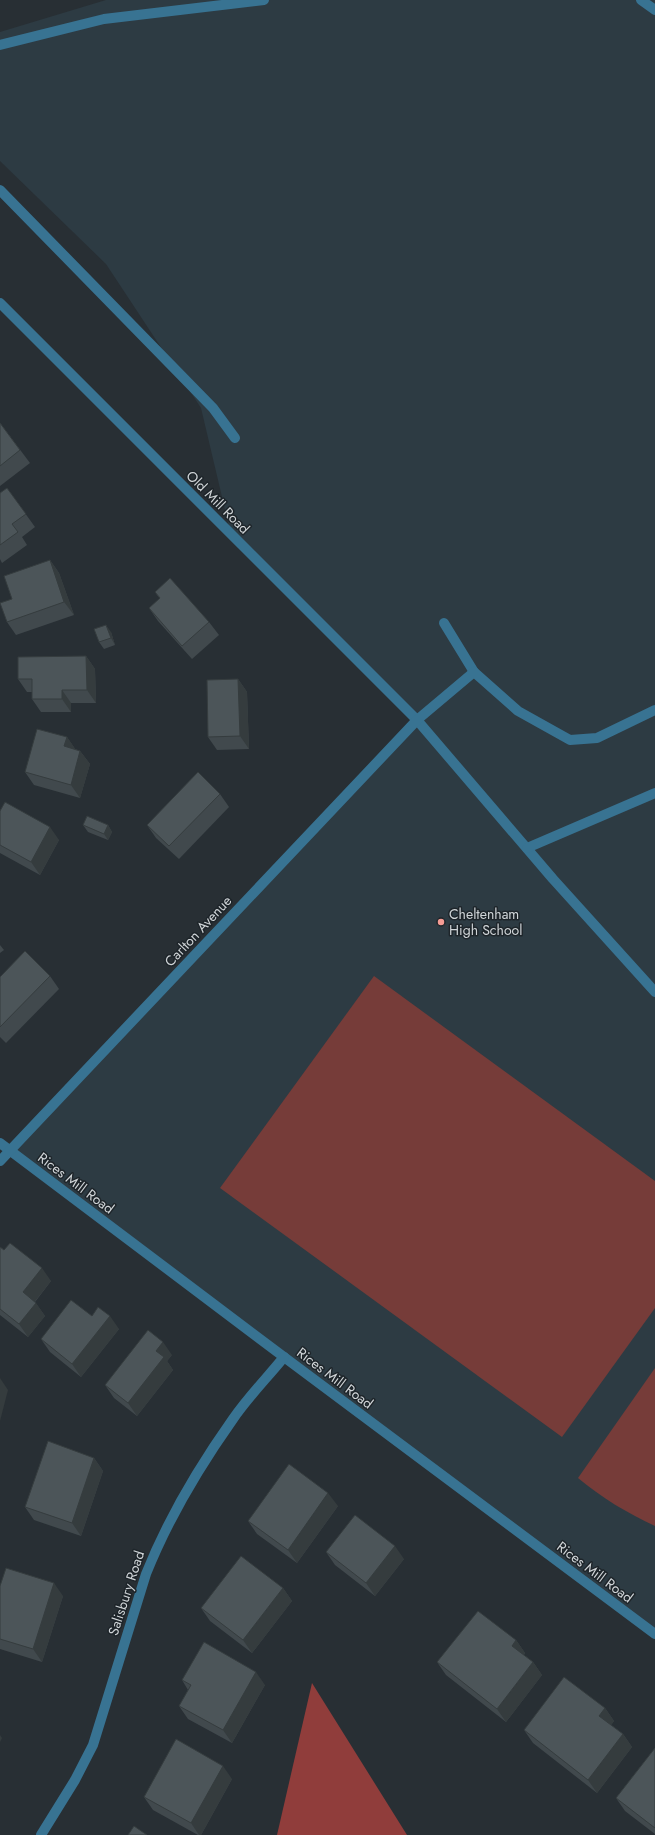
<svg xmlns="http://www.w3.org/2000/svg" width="655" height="1835" font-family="Jost,sans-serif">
<rect width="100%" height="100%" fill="#282f34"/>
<path fill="#2d3b43" d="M 106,0 L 655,0 L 655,1633 L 10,1151 L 417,720 L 231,535 L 201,408 L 106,264 L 0,161 L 0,32 Z"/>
<g fill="#763c39">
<path d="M 374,976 L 655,1181 L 655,1308 L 562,1437 L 220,1188 Z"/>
<path d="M 655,1368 L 655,1526 C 627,1513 602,1498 578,1478 Z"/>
</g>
<path fill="#903d3b" d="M 312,1683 L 407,1835 L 277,1835 Z"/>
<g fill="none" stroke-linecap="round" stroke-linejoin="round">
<g stroke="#387392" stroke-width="10">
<path d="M 641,0 L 655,10"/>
<path d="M 0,45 L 104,19 L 264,0"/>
<path d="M 0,190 L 213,408 L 235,438"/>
<path d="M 0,303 L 417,720 L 553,879 L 655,992"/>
<path d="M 444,623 L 474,672"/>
<path d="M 527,848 L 655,793"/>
<path d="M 0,1143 L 284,1357 L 655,1634"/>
<path d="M 0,1161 L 417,720 L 474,672 L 518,711 L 570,740 L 597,738 L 655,710"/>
<path d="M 41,1835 L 75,1780 L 93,1745 L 146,1574 C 168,1519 199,1467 233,1419 C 248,1397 267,1378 284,1357"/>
</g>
</g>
<g fill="#41494d">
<path d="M 0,423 L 30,463 L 0,486 Z"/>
<path d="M 7,488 L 35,527 L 22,537 L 27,545 L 2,563 L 0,559 L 0,493 Z"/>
<path d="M 50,560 L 59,573 L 74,615 L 16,635 L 7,622 L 12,599 Z"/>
<path d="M 155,592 L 209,622 L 219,635 L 192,659 L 158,621 L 149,608 L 160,599 Z"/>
<path d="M 111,632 L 115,645 L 104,649 L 99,642 Z"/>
<path d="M 86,656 L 95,669 L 96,703 L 71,703 L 71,712 L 41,712 L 32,699 L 32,692 L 27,692 L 18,679 Z"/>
<path d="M 238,679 L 247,692 L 249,749 L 217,750 L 208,737 Z"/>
<path d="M 67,737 L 75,749 L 80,751 L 90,764 L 80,798 L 34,785 L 25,772 Z"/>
<path d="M 220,794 L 229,807 L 179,859 L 156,838 L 147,825 Z"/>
<path d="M 0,811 L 59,840 L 40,875 L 0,853 Z"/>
<path d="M 83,825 L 108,825 L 112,832 L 108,840 L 88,832 Z"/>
<path d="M 0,945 L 4,950 L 0,953 Z"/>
<path d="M 50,976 L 59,989 L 6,1043 L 0,1037 L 0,977 Z"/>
<path d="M 0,1247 L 51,1281 L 35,1302 L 45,1316 L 28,1337 L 0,1315 Z"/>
<path d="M 92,1316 L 119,1329 L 81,1377 L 50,1352 L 41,1339 Z"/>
<path d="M 172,1355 L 167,1361 L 173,1370 L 137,1416 L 114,1398 L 105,1385 Z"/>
<path d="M 94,1458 L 103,1471 L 81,1536 L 34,1520 L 25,1507 Z"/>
<path d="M 338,1506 L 297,1563 L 257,1534 L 248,1521 Z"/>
<path d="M 326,1552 L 404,1559 L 375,1596 L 335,1565 Z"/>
<path d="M 0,1586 L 63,1596 L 42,1662 L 0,1649 Z"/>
<path d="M 283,1588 L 292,1601 L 252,1653 L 210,1621 L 201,1608 Z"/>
<path d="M 516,1640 L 525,1653 L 524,1655 L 533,1662 L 542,1675 L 506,1722 L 446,1675 L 437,1662 Z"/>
<path d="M 182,1680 L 265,1685 L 232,1743 L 188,1719 L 179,1706 L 188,1690 Z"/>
<path d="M 605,1708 L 614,1721 L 611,1725 L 623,1734 L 632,1747 L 597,1793 L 533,1743 L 524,1730 Z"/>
<path d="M 655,1748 L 655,1834 L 625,1811 L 616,1798 Z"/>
<path d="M 232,1779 L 201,1835 L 198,1835 L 153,1810 L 144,1797 Z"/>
</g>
<g fill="#353c3e">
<path d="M 50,560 L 59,573 L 74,615 L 64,602 Z"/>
<path d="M 106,625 L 111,632 L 115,645 L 111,638 Z"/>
<path d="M 86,656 L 95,669 L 96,703 L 87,690 Z"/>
<path d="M 238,679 L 247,692 L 249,749 L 240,736 Z"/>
<path d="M 62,690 L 71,703 L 71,712 L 62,699 Z"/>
<path d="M 67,737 L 76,750 L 64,746 Z"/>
<path d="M 80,751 L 90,764 L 80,798 L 71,785 Z"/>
<path d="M 108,825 L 112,832 L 108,840 L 104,834 Z"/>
<path d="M 50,827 L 59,840 L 40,875 L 31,862 Z"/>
<path d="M 42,1268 L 51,1281 L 32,1305 L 23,1292 Z"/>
<path d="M 36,1303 L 45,1316 L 28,1337 L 19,1324 Z"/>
<path d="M 110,1316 L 119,1329 L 81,1377 L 72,1364 Z"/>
<path d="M 163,1342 L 172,1355 L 167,1361 L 173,1370 L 137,1416 L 128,1403 L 156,1351 Z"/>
<path d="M 0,1378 L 8,1390 L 0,1421 Z"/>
<path d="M 94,1458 L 103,1471 L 81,1536 L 72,1523 Z"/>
<path d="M 328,1493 L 338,1506 L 297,1563 L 288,1550 Z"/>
<path d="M 395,1546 L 404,1559 L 375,1596 L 366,1583 Z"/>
<path d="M 54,1583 L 63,1596 L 42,1662 L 33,1649 Z"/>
<path d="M 283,1588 L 292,1601 L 252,1653 L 243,1640 Z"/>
<path d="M 516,1640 L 525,1653 L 521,1659 L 512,1646 Z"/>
<path d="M 533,1662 L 542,1675 L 506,1722 L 497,1709 Z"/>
<path d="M 256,1672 L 265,1685 L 232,1743 L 223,1730 Z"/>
<path d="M 605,1708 L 614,1721 L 608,1729 L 599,1716 Z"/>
<path d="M 623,1734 L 632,1747 L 597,1793 L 588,1780 Z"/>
<path d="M 0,1735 L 2,1738 L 0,1742 Z"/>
<path d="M 223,1766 L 232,1779 L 201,1835 L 199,1835 L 191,1823 Z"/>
</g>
<g fill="#4c5559" stroke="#353c3e">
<path d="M 0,423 L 20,450 L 0,466 Z"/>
<path d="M 7,488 L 26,514 L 12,524 L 18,532 L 0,545 L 0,493 Z"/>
<path d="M 50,560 L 64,602 L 7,622 L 0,603 L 12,599 L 4,576 Z"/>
<path d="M 170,578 L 209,622 L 182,646 L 149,608 L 160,598 L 155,592 Z"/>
<path d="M 106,625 L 111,638 L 99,642 L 94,629 Z"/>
<path d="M 86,656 L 87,690 L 62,690 L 62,699 L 32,699 L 32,679 L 18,679 L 18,657 Z"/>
<path d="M 238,679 L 240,736 L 208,737 L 207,680 Z"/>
<path d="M 37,729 L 67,737 L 64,746 L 80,751 L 71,785 L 25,772 Z"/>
<path d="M 198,772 L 220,794 L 169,846 L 147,825 Z"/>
<path d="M 5,802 L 50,827 L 31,862 L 0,845 L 0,811 Z"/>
<path d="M 87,816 L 108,825 L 104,834 L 83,825 Z"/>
<path d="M 25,951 L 50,976 L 0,1027 L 0,977 Z"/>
<path d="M 10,1243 L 42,1268 L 23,1292 L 36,1303 L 19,1324 L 0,1309 L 0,1247 L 4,1250 Z"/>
<path d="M 71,1300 L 92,1316 L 98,1307 L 110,1316 L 72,1364 L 41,1339 Z"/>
<path d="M 148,1330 L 163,1342 L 156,1351 L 164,1357 L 128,1403 L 105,1385 Z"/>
<path d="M 48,1441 L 94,1458 L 72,1523 L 25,1507 Z"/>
<path d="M 289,1464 L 328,1493 L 288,1550 L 248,1521 Z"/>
<path d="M 355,1515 L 395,1546 L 366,1583 L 326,1552 Z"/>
<path d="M 241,1556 L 283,1588 L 243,1640 L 201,1608 Z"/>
<path d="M 6,1568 L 54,1583 L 33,1649 L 0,1639 L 0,1586 Z"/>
<path d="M 478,1611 L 516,1640 L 512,1646 L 533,1662 L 497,1709 L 437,1662 Z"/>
<path d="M 204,1642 L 256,1672 L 223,1730 L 179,1706 L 191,1685 L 182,1680 Z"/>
<path d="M 564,1677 L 605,1708 L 599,1716 L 623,1734 L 588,1780 L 524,1730 Z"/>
<path d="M 176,1739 L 223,1766 L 191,1823 L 144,1797 Z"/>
<path d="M 655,1748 L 655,1828 L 616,1798 Z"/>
<path d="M 134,1826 L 147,1835 L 128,1835 Z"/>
</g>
<circle fill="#f59c95" stroke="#1e252a" stroke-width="1.5" cx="441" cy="922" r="4"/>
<g text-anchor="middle" stroke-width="3" stroke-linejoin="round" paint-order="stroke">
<g font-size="14" fill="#d0d5d8" stroke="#1e252a">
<text transform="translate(218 502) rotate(45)" y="5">Old Mill Road</text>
<text transform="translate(198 931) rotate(-47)" y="5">Carlton Avenue</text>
<text transform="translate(76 1183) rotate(37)" y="5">Rices Mill Road</text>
<text transform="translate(335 1378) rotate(37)" y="5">Rices Mill Road</text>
<text transform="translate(595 1572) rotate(37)" y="5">Rices Mill Road</text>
<text transform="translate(126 1593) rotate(-72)" y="5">Salisbury Road</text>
</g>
<g font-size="14" fill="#d0d5d8" stroke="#1e252a" text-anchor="start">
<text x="449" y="919">Cheltenham<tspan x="449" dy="16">High School</tspan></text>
</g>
</g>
</svg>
